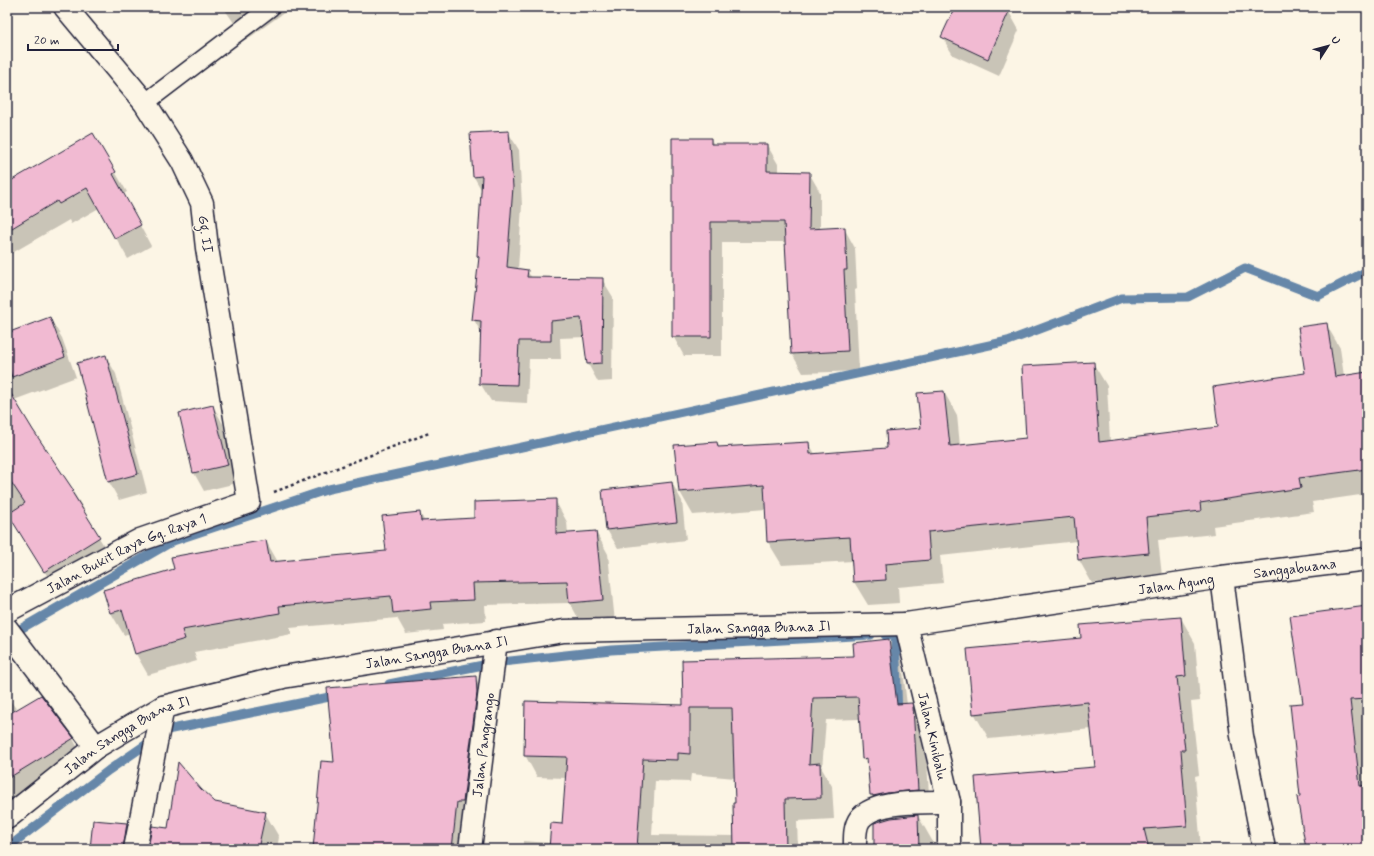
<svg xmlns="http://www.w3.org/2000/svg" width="1374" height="856" font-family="Mynerve,sans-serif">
<rect width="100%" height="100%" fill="#fcf5e5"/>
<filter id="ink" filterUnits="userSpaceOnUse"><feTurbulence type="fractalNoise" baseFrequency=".025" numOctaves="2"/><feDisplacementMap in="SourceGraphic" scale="8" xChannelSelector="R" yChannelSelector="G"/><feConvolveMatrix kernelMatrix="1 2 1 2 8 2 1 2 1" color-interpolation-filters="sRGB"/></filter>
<g filter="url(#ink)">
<g fill="#0003" fill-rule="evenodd">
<path d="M 223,7 L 292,7 L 246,40 Z"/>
<path d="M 956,7 L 997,7 L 1009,12 L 1019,30 L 999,76 L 953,55 L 942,37 Z"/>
<path d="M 508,132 L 519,150 L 522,205 L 518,270 L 527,271 L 532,278 L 602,279 L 613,297 L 612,381 L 598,382 L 588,364 L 585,337 L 560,338 L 561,359 L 529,359 L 527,403 L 491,401 L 480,383 L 482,334 L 474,320 L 479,259 L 478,256 L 482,191 L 474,177 Z"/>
<path d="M 93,134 L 127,192 L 123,194 L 151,246 L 128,259 L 99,208 L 71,224 L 69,220 L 7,256 L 7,185 Z"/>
<path d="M 711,139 L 714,145 L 767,145 L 778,164 L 778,172 L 809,173 L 820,192 L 820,230 L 844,228 L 855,248 L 857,289 L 855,290 L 859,371 L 803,373 L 792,354 L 786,242 L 722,242 L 722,356 L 684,356 L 673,336 Z"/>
<path d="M 50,318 L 62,338 L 76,377 L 14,400 L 73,492 L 85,511 L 83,512 L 111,557 L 57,591 L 13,522 L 7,526 L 7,334 Z"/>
<path d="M 1326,324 L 1340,348 L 1344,376 L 1367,373 L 1367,494 L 1312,502 L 1314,512 L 1213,526 L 1214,534 L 1158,540 L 1162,576 L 1092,583 L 1079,560 L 1077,541 L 940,556 L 943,583 L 898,587 L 899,603 L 868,605 L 854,582 L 853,561 L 782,565 L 768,542 L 766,509 L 693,515 L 680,492 L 675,446 L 717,443 L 719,448 L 809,443 L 815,454 L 888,449 L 922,428 L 944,392 L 957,415 L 960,446 L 1028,439 L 1093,363 L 1107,386 L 1110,441 L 1220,427 L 1306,374 Z"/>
<path d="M 106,356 L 116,374 L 147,492 L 119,500 L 109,482 L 78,363 Z"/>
<path d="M 213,406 L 223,424 L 237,483 L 204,491 L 194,473 L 180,414 Z"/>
<path d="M 672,483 L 682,501 L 686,540 L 618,548 L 607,530 L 603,491 Z"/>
<path d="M 555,500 L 567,522 L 568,534 L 596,532 L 608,554 L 615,622 L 582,625 L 570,603 L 485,605 L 486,621 L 442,624 L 443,630 L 406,634 L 397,618 L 290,628 L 292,634 L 194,652 L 197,661 L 148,675 L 136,654 L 130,633 L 124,635 L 111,613 L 104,590 L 175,570 L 266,541 L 278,562 L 387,552 L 420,513 L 425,522 L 476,519 Z"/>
<path d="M 1367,607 L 1367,689 L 1359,690 L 1367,758 L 1367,849 L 1307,849 L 1301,797 L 1305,704 Z"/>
<path d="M 1181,618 L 1195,643 L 1200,701 L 1191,702 L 1199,775 L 1195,776 L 1201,849 L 968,849 L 968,846 L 982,845 L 1096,768 L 1092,729 L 989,739 L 974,713 L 1082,639 Z"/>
<path d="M 889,640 L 902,662 L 907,705 L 912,704 L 925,726 L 930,812 L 900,815 L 889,817 L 890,819 L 918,816 L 937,849 L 875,849 L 888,820 L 886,817 L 884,817 L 871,795 L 869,768 L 863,758 L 860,719 L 826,720 L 822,769 L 832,786 L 834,819 L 797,821 L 798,849 L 523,849 L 523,841 L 550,843 L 563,826 L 566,778 L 537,777 L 525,755 L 684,706 L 855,657 ZM 691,774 L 735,778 L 736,804 L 735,836 L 652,835 L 655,781 L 690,782 Z"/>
<path d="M 475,677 L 489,702 L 469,849 L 314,849 L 335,764 Z"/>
<path d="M 7,696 L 17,710 L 73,739 L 84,759 L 7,821 Z"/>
<path d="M 201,790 L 215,803 L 265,813 L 279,837 L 277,849 L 168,849 Z"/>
<path d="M 126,824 L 139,849 L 80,849 L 91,843 Z"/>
</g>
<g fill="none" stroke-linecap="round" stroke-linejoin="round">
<g stroke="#6687a9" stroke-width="9">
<path d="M 10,635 L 173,541 L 329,489 L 1008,341 L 1122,298 L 1188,297 L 1245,268 L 1318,296 L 1367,271"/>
<path d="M 885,635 L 895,634 L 898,716"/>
<path d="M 389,684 L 493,663 L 611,650 L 871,635"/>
<path d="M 7,848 L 109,770 L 167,730 L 339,695"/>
</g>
</g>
<g fill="#f1bad2" stroke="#22223b">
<path d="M 955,7 L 1011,7 L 988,59 L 941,37 Z"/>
<path d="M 509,131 L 513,187 L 507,267 L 528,270 L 527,277 L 603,278 L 602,363 L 587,364 L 581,318 L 551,321 L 551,341 L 519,341 L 517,385 L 479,384 L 481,321 L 472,320 L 479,257 L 477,256 L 482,176 L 473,177 L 470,133 Z"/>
<path d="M 93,133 L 116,172 L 113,174 L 141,225 L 115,239 L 87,188 L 59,204 L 57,201 L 7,231 L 7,183 Z"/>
<path d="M 672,138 L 711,138 L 711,144 L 767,144 L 767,171 L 810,172 L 809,229 L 845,227 L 847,270 L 844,270 L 848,351 L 791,354 L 784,222 L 711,222 L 711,337 L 672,337 Z"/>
<path d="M 50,317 L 65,357 L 12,377 L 7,364 L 7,333 Z"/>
<path d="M 1327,323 L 1335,377 L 1367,372 L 1367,469 L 1299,478 L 1301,488 L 1200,503 L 1201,511 L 1146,517 L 1149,553 L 1078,560 L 1074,517 L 928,532 L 930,560 L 885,564 L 886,580 L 853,582 L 850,537 L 767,542 L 764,485 L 679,492 L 674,445 L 717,442 L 718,447 L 809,442 L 810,454 L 887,448 L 886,431 L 921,428 L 917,393 L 944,391 L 950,446 L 1026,438 L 1022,366 L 1094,362 L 1099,442 L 1218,427 L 1213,387 L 1305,373 L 1298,327 Z"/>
<path d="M 106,355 L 138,474 L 108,482 L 77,363 Z"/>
<path d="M 7,387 L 33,430 L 74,491 L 72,492 L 100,537 L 44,572 L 8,514 L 25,503 L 7,476 Z"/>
<path d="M 213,405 L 228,465 L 193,473 L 179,413 Z"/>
<path d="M 672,482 L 677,522 L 606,530 L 602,490 Z"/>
<path d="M 556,499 L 556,534 L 596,531 L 603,600 L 569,603 L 567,581 L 473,583 L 474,600 L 430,602 L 431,609 L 393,613 L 391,596 L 279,606 L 280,613 L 182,630 L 185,639 L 135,654 L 122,610 L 110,613 L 103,590 L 174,569 L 171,557 L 266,540 L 270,562 L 386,551 L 382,516 L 420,512 L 421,521 L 474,518 L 474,502 Z"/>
<path d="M 1367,606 L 1367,699 L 1350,700 L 1360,786 L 1367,785 L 1367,849 L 1306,849 L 1297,797 L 1300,796 L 1290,704 L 1303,703 L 1290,616 Z"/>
<path d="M 1181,617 L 1186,676 L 1177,677 L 1185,750 L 1181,750 L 1187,826 L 1144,829 L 1149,849 L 981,849 L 975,777 L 1095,767 L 1088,702 L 973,714 L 967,649 L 1081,638 L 1080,625 Z"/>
<path d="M 889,639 L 897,704 L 912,703 L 913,707 L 918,790 L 887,793 L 873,796 L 873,795 L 870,795 L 867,758 L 862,759 L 858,697 L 813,698 L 809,764 L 820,763 L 821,798 L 785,799 L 786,849 L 734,849 L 733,803 L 735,803 L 732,708 L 690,708 L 690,754 L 678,753 L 678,760 L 643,759 L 637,849 L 549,849 L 551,823 L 562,824 L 567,757 L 524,756 L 525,701 L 683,705 L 682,660 L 854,656 L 853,643 Z"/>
<path d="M 476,676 L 477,693 L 463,802 L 457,802 L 452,849 L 313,849 L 321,761 L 334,762 L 327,688 Z"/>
<path d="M 41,695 L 74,738 L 7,779 L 7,715 Z"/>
<path d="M 178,762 L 201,789 L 215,802 L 266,812 L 258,849 L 148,849 L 152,826 L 168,828 Z"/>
<path d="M 918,815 L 919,849 L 874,849 L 874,823 L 891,818 Z"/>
<path d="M 93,820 L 127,823 L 123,849 L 90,849 Z"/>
</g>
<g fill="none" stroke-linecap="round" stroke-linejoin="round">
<g stroke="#22223b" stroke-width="20">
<path id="lane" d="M 145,103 L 271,7"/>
</g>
<g stroke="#22223b" stroke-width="25">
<g id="street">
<path d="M 1222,577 L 1242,736 L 1264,849"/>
<path id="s1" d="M 7,611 L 140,540 L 249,502 L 207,248 L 202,203 L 182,161 L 145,103 L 65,7"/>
<path d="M 7,629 L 96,747"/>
<path id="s2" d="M 7,818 L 96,747 L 163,707 L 283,677 L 564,631 L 906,624"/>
<path d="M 135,849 L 163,707"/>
<path id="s3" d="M 470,849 L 496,641"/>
<path d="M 855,849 C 855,839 854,827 860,819 C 875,800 926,802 949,802"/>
</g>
</g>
<g stroke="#22223b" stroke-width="25">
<g id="secondary">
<path id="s4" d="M 949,849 L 949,802 L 906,624 L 1222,577 L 1367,559"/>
</g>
</g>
<path stroke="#22223b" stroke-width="2.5" stroke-dasharray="3 3" stroke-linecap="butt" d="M 274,492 L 429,433"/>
<use href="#lane" stroke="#fcf5e5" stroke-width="17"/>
<use href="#street" stroke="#fcf5e5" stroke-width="22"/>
<use href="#secondary" stroke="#fcf5e5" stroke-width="22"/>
</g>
</g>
<g text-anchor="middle" stroke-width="3" stroke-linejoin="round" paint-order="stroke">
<g font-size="14" fill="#22223b" stroke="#fcf5e5">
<text transform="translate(206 234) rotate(82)" y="5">Gg. II</text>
<text dy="5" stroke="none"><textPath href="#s1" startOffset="133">Jalan Bukit Raya Gg. Raya 1</textPath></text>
<text dy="5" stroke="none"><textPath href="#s4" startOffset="623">Sanggabuana</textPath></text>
<text dy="5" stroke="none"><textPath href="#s4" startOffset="503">Jalan Agung</textPath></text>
<text dy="5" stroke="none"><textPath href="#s2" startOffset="795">Jalan Sangga Buana II</textPath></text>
<text dy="5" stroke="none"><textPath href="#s2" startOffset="471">Jalan Sangga Buana II</textPath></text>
<text transform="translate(933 736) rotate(77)" y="5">Jalan Kinibalu</text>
<text dy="5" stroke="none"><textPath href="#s2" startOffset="147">Jalan Sangga Buana II</textPath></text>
<text dy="5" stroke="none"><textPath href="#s3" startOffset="105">Jalan Pangrango</textPath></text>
</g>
</g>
<rect width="1374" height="856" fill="none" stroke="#fcf5e5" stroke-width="24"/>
<rect x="12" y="12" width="1350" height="832" fill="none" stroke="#22223b" stroke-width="1.5" filter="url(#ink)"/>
<g transform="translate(1328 46) rotate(54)" stroke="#fcf5e5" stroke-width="3" paint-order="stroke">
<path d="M0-3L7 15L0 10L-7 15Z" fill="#22223b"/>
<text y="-6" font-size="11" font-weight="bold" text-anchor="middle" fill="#22223b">U</text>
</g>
<path d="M28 44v6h90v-6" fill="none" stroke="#22223b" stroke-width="2"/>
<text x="34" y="44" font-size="12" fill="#22223b" stroke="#fcf5e5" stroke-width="3" paint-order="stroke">20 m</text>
</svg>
